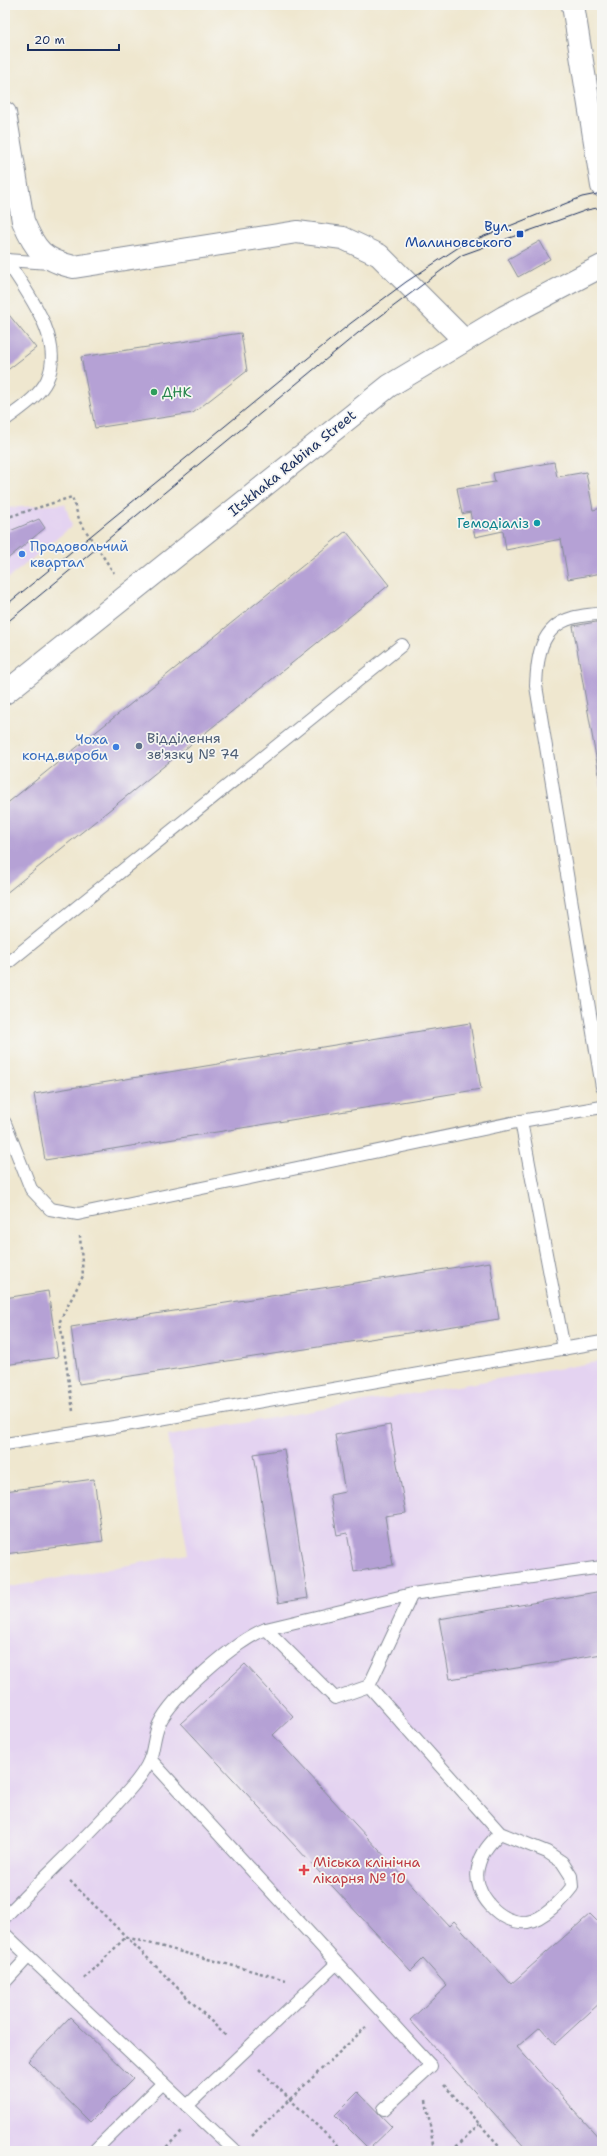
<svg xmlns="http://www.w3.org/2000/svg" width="607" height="2156" font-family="'Shantell Sans',sans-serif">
<rect width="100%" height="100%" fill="#f6f6f2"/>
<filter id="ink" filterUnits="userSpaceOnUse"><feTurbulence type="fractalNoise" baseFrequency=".025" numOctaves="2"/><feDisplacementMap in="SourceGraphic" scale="8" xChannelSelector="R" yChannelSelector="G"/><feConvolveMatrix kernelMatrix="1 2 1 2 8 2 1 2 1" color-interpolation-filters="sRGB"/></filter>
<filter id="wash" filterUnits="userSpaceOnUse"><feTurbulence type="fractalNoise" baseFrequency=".012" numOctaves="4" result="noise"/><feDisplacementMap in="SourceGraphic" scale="16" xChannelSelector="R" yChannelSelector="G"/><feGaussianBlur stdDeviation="0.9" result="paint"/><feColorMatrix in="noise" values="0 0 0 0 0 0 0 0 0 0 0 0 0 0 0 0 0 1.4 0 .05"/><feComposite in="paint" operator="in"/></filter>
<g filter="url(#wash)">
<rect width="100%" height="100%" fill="#efe7cf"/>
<g fill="#e4d3f1">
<path d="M 65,504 L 72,526 L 5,581 L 5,508 Z"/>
<path d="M 602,1361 L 602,2151 L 5,2151 L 5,1588 L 188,1554 L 168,1436 Z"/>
</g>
<g id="blocks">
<g fill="#b5a1d5">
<path d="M 540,241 L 550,259 L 518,277 L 508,259 Z"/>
<path d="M 5,310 L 36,348 L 5,372 Z"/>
<path d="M 241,333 L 247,371 L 193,413 L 95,428 L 81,357 Z"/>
<path d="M 554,462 L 557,477 L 586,472 L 593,510 L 602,508 L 602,551 L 600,552 L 602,573 L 568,579 L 561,539 L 506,550 L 503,531 L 475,537 L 470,512 L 462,514 L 457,488 L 495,482 L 493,473 Z"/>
<path d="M 39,519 L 45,528 L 5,561 L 5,533 Z"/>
<path d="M 346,531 L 389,585 L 5,894 L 5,805 Z"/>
<path d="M 602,621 L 602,786 L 601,786 L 573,626 Z"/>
<path d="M 470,1023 L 481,1089 L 45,1160 L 34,1094 Z"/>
<path d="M 490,1262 L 499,1319 L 79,1384 L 71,1327 Z"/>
<path d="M 48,1291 L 58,1357 L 5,1365 L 5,1298 Z"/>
<path d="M 390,1425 L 406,1513 L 385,1516 L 393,1565 L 354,1572 L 347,1533 L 337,1535 L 330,1495 L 345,1492 L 335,1435 Z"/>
<path d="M 284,1449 L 308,1598 L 278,1603 L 254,1454 Z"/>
<path d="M 94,1479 L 103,1541 L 5,1554 L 5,1491 Z"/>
<path d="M 602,1591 L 602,1654 L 450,1679 L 439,1619 Z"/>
<path d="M 245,1664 L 293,1716 L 273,1735 L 449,1926 L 454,1921 L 511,1984 L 590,1914 L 602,1926 L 602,2001 L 555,2044 L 540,2027 L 517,2047 L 602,2141 L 602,2151 L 528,2151 L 410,2020 L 447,1986 L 423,1959 L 411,1971 L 181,1723 Z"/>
<path d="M 70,2017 L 133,2079 L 90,2122 L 28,2061 Z"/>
<path d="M 358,2092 L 392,2127 L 369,2149 L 335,2115 Z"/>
</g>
</g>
</g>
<g filter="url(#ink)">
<use href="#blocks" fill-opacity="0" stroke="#858b96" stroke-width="1"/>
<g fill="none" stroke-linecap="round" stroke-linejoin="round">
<g stroke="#858b96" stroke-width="14">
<g id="service">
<path d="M 5,258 C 25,290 66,340 47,380 C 39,397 19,409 5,420"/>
<path d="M 6,260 L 50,263"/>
<path d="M 602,613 C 592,615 581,615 572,618 C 540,627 537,658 536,686 L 602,1087"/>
<path d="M 5,965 L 402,645"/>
<path d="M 521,1121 L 564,1349"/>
<path d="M 5,1123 L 31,1189 L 50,1209 L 78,1214 L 521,1121 L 602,1107"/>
<path d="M 5,1444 L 114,1427 L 602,1342"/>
<path d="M 412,1594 L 369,1686 L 500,1833 L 547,1852 L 562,1862 L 571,1876 L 572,1887 C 562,1900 544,1919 527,1922 C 501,1925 472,1894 478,1868 C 481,1853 489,1844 500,1833"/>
<path d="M 266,1629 L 335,1698 L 369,1686"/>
<path d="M 150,1759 L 431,2066 L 384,2109"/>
<path d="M 5,1917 C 46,1874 91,1834 130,1789 C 137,1781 146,1769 150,1759 C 154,1748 154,1735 159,1724 C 172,1696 238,1639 266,1629 L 412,1594 L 602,1567"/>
<path d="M 5,1934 L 235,2151"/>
<path d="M 5,1982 L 28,1957"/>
<path d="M 187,2106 L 336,1964"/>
<path d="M 96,2149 L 163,2083"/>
</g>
</g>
<g stroke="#858b96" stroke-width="24">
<g id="minor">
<path d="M 573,5 L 602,186"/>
<path d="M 5,113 L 23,221 C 35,250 43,260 74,267 L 297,232 L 343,238 L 379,255 L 464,340"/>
</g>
</g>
<g stroke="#858b96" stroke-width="24">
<path id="tertiary" d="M 5,693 L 389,386 L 504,317 L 602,266"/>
</g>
<g stroke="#858b96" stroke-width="2.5" stroke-dasharray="3 3" stroke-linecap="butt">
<path d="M 5,518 L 72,497 L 80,522 L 114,573"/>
<path d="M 73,1411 L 60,1321 L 83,1276 L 80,1236"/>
<path d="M 70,1881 L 227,2037"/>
<path d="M 84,1979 L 126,1937 L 286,1980"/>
<path d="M 259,2069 L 343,2151"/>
<path d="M 444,2085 L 504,2151"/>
<path d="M 426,2100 L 434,2151"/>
<path d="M 251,2136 L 366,2027"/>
<path d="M 162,2151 L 182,2132"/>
<path d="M 452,2151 L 479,2124"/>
</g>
<use href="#service" stroke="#fff" stroke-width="12"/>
<use href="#minor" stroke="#fff" stroke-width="22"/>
<use href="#tertiary" stroke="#fff" stroke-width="22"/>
<g stroke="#1b2f5e" stroke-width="1">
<path d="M 5,606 L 351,323 L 406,282 L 462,245 L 582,197 L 602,193"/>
<path d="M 5,624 L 358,333 L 462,255 L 587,210 L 602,207"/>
</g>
</g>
</g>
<rect fill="#1a4fb4" stroke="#f6f6f2" stroke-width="1.5" x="516" y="230" width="8" height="8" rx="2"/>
<circle fill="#2e9e5b" stroke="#f6f6f2" stroke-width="1.5" cx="154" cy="392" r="4"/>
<circle fill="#0f9aa8" stroke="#f6f6f2" stroke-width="1.5" cx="537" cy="523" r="4"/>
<g fill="#3f7fe0" stroke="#f6f6f2" stroke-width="1.5">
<circle cx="22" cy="554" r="4"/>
<circle cx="116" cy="747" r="4"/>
</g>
<circle fill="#5c6f8a" stroke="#f6f6f2" stroke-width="1.5" cx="139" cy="746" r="4"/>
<path fill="#e0444e" stroke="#f6f6f2" stroke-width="1.5" d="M302 1864h4v4h4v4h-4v4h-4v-4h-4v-4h4z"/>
<g text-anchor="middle" stroke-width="3.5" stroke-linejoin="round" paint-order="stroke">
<g font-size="14" fill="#164399" stroke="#f6f6f2" text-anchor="end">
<text x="512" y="231">Вул.<tspan x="512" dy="16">Малиновського</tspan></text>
</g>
<g font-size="14" fill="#27864d" stroke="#f6f6f2" text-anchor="start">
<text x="162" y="397">ДНК</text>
</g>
<g font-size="14" fill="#1b2f5e" stroke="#f6f6f2">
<text transform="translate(292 463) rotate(-39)" y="5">Itskhaka Rabina Street</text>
</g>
<g font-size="14" fill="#0d838f" stroke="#f6f6f2" text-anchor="end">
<text x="529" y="528">Гемодіаліз</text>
</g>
<g font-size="14" fill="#366cbe" stroke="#f6f6f2" text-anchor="start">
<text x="30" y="551">Продовольчий<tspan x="30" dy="16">квартал</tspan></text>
<text x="108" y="744" text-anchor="end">Чоха<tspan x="108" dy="16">конд.вироби</tspan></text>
</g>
<g font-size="14" fill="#4e5e75" stroke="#f6f6f2" text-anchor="start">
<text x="147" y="743">Відділення<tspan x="147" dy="16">зв'язку № 74</tspan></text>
</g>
<g font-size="14" fill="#be3a42" stroke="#f6f6f2" text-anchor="start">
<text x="313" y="1867">Міська клінічна<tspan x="313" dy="16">лікарня № 10</tspan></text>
</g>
</g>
<rect width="607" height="2156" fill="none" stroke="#f6f6f2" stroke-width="20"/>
<path d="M28 44v6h91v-6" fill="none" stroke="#1b2f5e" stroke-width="2"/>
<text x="34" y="44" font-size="12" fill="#1b2f5e" stroke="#f6f6f2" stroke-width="3" paint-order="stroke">20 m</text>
</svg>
